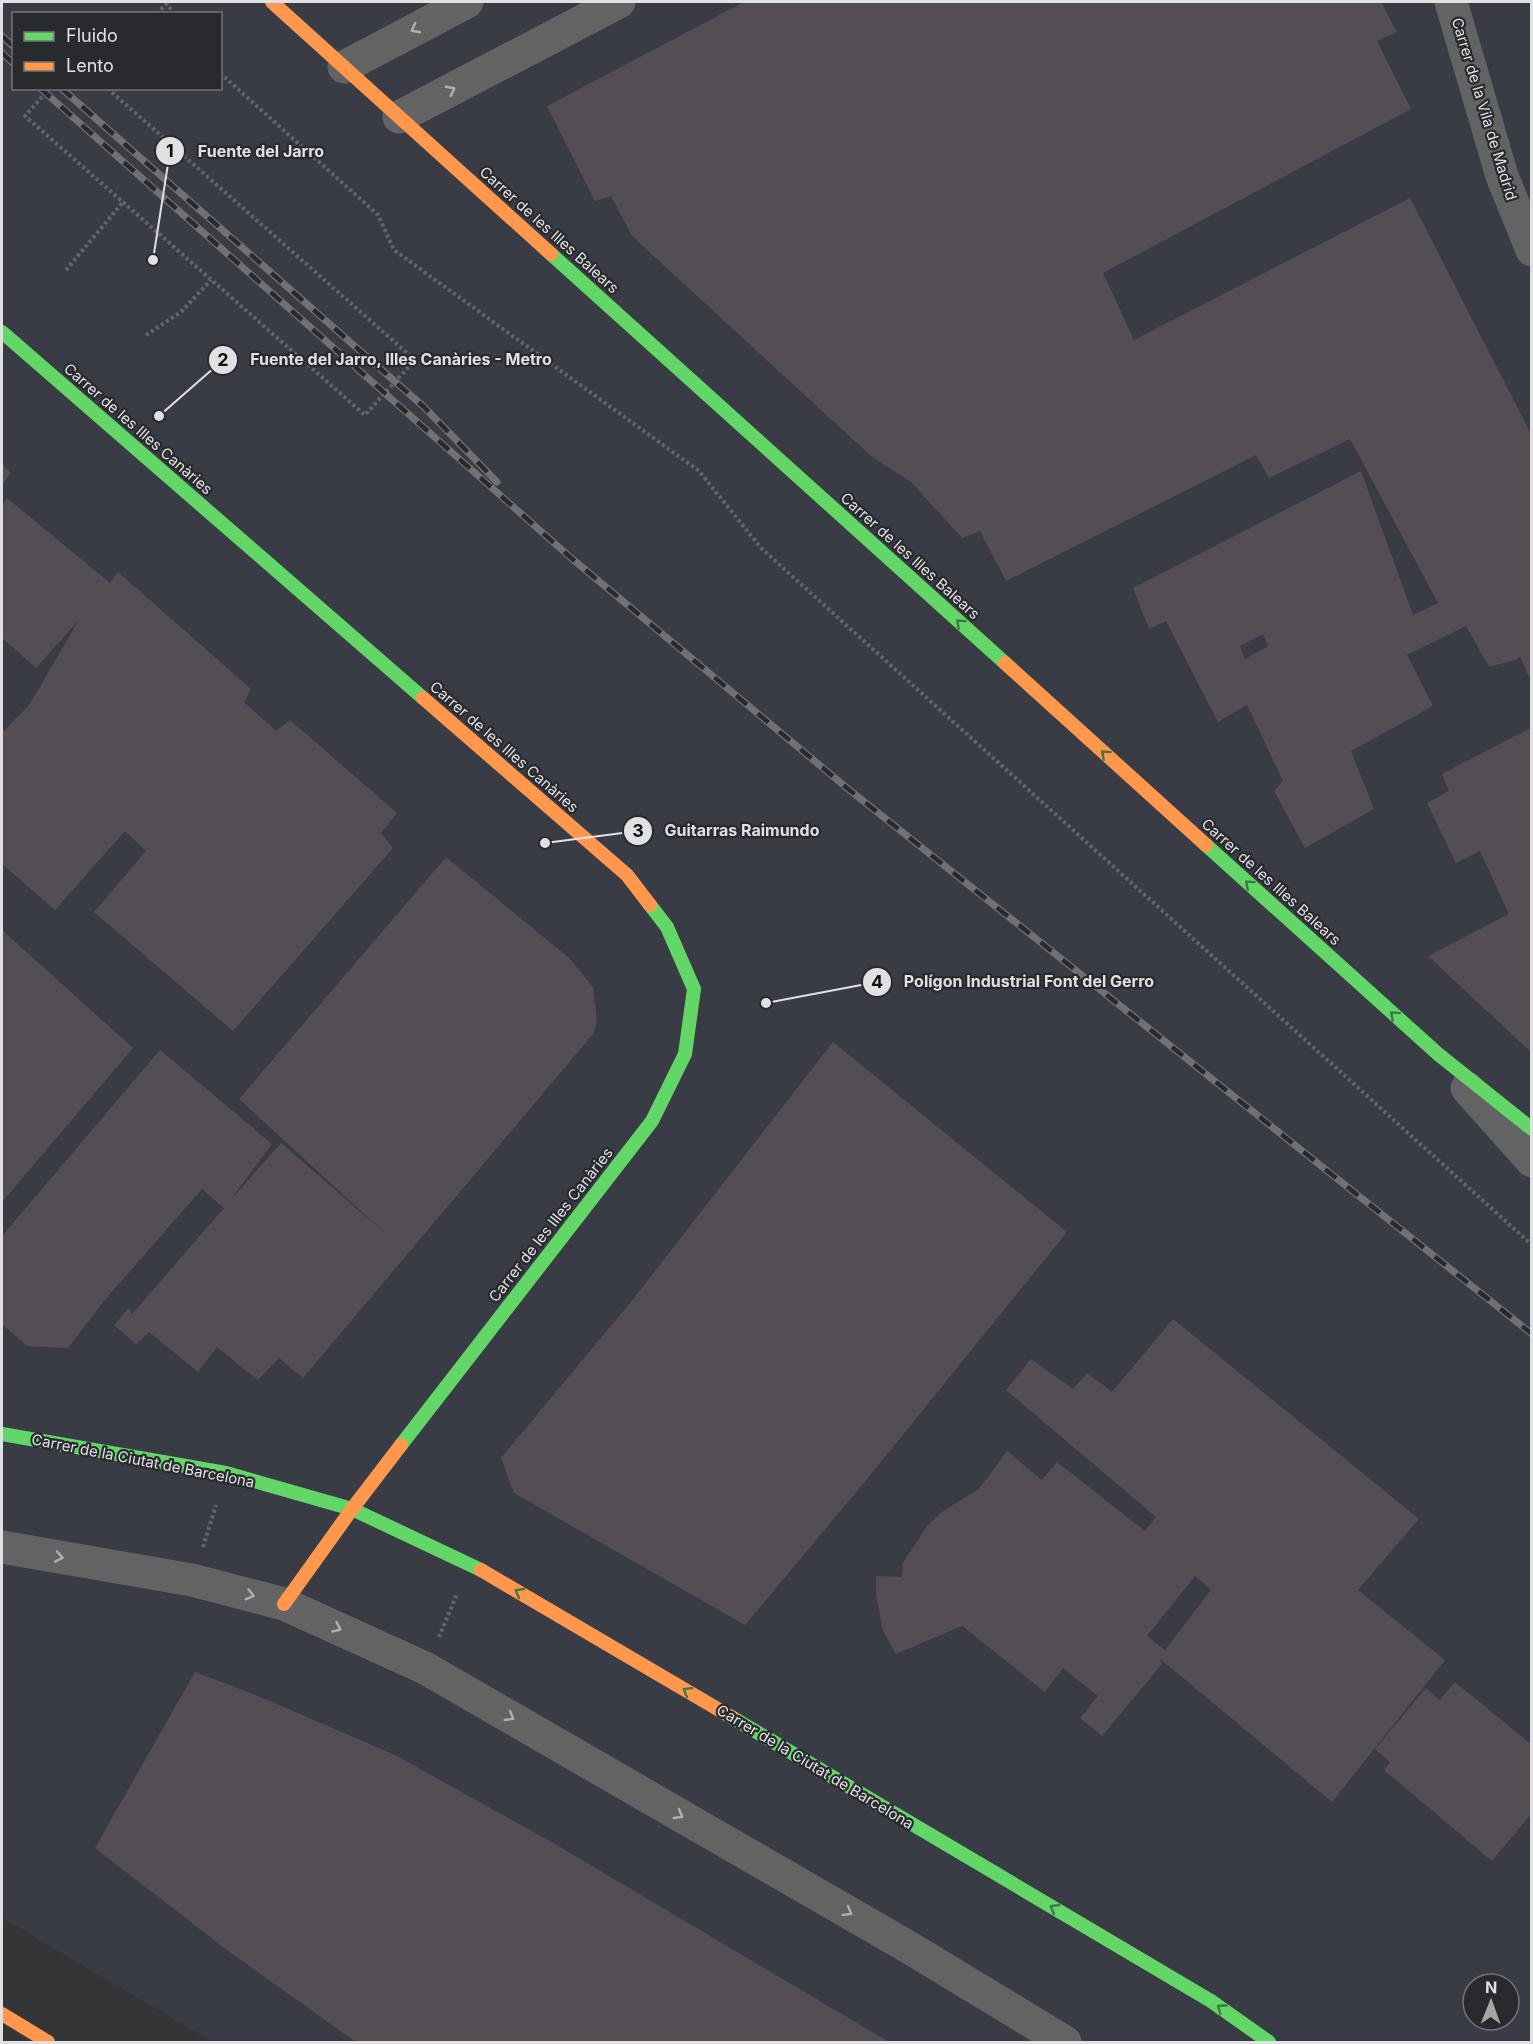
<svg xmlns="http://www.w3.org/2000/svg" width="1533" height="2044" font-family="Inter,sans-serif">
<rect width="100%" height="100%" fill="#343537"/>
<path fill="#3a3c45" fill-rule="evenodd" d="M 2,2 L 1531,2 L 1531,2042 L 213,2042 L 2,1918 ZM 14,14 L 220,14 L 220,88 L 14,88 ZM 1473,1984 L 1509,1984 L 1509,2020 L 1473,2020 Z"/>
<g fill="#544d54" fill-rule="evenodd">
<path d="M 744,2 L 1381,2 L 1397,32 L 1377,41 L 1411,109 L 1103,273 L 1134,340 L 1410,198 L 1532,436 L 1532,683 L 1520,657 L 1515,660 L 1489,667 L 1466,626 L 1407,655 L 1433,706 L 1351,751 L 1374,809 L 1305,848 L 1274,791 L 1283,781 L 1247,705 L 1218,722 L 1166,621 L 1149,629 L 1133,588 L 1361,471 L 1413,615 L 1438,603 L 1350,439 L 1269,478 L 1256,455 L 1006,581 L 980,531 L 962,538 L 911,482 L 871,456 L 632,236 L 611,196 L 595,201 L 547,106 ZM 1263,634 L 1268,646 L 1245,659 L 1240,646 Z"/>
<path d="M 2,464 L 11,473 L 2,484 Z"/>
<path d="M 7,498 L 110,583 L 118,572 L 251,689 L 244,702 L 276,731 L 290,720 L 397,813 L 381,833 L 393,848 L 233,1031 L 94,912 L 146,851 L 125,831 L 55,910 L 2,864 L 2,733 L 30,704 L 78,621 L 36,668 L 2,638 L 2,506 Z"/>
<path d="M 1532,727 L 1532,1053 L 1428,956 L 1509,914 L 1480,851 L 1456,863 L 1427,803 L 1449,791 L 1442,774 Z"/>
<path d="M 446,857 L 569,958 L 593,987 L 597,1022 L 593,1034 L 303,1378 L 279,1358 L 258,1380 L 217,1347 L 198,1372 L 149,1332 L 136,1344 L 114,1325 L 129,1308 L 132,1314 L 224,1208 L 202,1189 L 103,1302 L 68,1348 L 27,1346 L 2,1324 L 2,1236 L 160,1050 L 272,1144 L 228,1203 L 281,1143 L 387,1235 L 239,1099 Z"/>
<path d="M 2,930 L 133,1048 L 2,1202 Z"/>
<path d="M 833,1042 L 1067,1232 L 863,1484 L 745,1625 L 514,1493 L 501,1458 L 634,1298 Z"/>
<path d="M 1173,1319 L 1419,1519 L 1358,1590 L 1445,1660 L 1332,1802 L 1159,1658 L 1162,1664 L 1102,1736 L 1080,1718 L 1098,1696 L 1063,1668 L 1045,1692 L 962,1626 L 896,1654 L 883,1631 L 876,1595 L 876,1576 L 902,1577 L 903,1563 L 927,1526 L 942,1512 L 979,1489 L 1007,1451 L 1042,1480 L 1057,1462 L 1145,1531 L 1156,1517 L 1006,1390 L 1031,1359 L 1073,1389 L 1087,1373 L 1112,1392 ZM 1195,1576 L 1211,1590 L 1165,1650 L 1147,1636 Z"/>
<path d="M 195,1672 L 258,1696 L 395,1755 L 555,1844 L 889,2042 L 356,2042 L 227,1950 L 95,1848 Z"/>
<path d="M 1455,1682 L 1532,1745 L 1532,1813 L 1492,1861 L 1384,1770 L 1390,1762 L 1375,1749 L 1426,1688 L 1440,1700 Z"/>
</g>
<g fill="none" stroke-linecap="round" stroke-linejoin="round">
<g stroke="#646567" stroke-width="4" stroke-dasharray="3 3" stroke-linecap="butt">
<path d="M 166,2 L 174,14"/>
<path d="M 157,14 L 168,2"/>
<path d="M 220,73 L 378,215 L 394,250 L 699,471 L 761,548 L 1532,1245"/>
<path d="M 50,88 L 25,116 L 365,415 L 415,360 L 107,88"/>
<path d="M 66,270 L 123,202"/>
<path d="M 146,335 L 181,312 L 211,280"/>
<path d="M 203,1547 L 216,1505"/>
<path d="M 439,1637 L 457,1594"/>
</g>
<g stroke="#636364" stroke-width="33">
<path d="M 1451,2 L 1502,176 L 1532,250"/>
<path d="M 344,67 L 467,2"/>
<path d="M 399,117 L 619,2"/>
<path d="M 1467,1088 L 1532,1161"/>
<path d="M 2,1547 L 192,1580 L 284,1604 L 425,1668 L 910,1948 L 1065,2042"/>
</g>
<g stroke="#63d668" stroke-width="14">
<path d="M 551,254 L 1005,663"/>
<path d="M 2,332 L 423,698"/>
<path d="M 1206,845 L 1438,1054 L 1532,1129"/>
<path d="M 2,1434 L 226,1473 L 352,1509 L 481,1570"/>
<path d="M 401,1445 L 652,1121 L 685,1054 L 694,989 L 667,927 L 650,905"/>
<path d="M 733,1718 L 1211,2001 L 1269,2042"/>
</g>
<g stroke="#ff974d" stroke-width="14">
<path d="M 272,2 L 551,254"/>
<path d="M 1005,663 L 1206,845"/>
<path d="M 423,698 L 627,875 L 650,905"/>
<path d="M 481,1570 L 733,1718"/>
<path d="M 284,1604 L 352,1509 L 401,1445"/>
<path d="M 2,2014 L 48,2042"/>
</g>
<g stroke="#707172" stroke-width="7">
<g id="rail">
<path d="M 2,36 L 14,47"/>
<path d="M 2,53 L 14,64"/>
<path d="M 40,88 L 570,557 L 847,788 L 1532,1334"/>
<path d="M 61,88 L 424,407 L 497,482"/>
</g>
</g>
<use href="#rail" stroke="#292a2e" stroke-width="4.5" stroke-dasharray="14" stroke-linecap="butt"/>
</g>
<defs><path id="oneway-chevron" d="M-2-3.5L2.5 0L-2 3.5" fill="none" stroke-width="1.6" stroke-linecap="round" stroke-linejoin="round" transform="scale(1.5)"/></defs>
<g stroke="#afafb1">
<use href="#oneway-chevron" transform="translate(415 29) rotate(152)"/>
<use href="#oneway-chevron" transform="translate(451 90) rotate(-28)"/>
<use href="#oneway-chevron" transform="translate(59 1557) rotate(10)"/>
<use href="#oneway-chevron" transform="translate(250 1595) rotate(15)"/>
<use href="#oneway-chevron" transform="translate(337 1628) rotate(24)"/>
<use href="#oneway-chevron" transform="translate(510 1717) rotate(30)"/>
<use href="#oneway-chevron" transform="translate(679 1815) rotate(30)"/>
<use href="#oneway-chevron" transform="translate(848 1912) rotate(30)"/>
</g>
<g stroke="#437748">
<use href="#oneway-chevron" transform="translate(960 623) rotate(-138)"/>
<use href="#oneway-chevron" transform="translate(1105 754) rotate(-138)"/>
<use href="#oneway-chevron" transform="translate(1249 884) rotate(-138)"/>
<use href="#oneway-chevron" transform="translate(1394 1015) rotate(-138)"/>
<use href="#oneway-chevron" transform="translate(519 1592) rotate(-149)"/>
<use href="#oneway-chevron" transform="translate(687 1691) rotate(-149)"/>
<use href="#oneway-chevron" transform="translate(1054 1908) rotate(-149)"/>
<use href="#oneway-chevron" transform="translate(1221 2008) rotate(-144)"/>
</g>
<g text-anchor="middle" stroke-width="4.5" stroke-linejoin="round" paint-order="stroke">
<g font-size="15" fill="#e1e1e4" stroke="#292a2e">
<text transform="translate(1484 109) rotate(73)" y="5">Carrer de la Vila de Madrid</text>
<text transform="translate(549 230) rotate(42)" y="5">Carrer de les Illes Balears</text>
<text transform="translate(138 429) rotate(41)" y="5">Carrer de les Illes Canàries</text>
<text transform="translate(910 556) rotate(42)" y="5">Carrer de les Illes Balears</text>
<text transform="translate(504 747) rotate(41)" y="5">Carrer de les Illes Canàries</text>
<text transform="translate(1271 882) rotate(42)" y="5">Carrer de les Illes Balears</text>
<text transform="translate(551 1225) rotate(-52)" y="5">Carrer de les Illes Canàries</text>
<text transform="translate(143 1461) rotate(11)" y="5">Carrer de la Ciutat de Barcelona</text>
<text transform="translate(815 1767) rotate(31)" y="5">Carrer de la Ciutat de Barcelona</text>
</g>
</g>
<path fill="none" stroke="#e1e1e4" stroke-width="2" d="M153 260L170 151M159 416L223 360M545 843L638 831M766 1003L877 982"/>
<g fill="#e1e1e4" stroke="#292a2e" stroke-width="2">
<circle cx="153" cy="260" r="6"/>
<circle cx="159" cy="416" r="6"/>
<circle cx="545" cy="843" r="6"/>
<circle cx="766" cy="1003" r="6"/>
<circle cx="170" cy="151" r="15"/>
<circle cx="223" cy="360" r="15"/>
<circle cx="638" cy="831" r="15"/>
<circle cx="877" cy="982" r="15"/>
</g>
<g font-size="18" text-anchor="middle" font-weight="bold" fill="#111">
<text x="170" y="157">1</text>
<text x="223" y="366">2</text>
<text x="638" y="837">3</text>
<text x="877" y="988">4</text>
</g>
<g font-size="16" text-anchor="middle" font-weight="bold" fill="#e1e1e4" stroke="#292a2e" stroke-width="4.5" stroke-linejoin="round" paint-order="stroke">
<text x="261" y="157">Fuente del Jarro</text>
<text x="401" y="365">Fuente del Jarro, Illes Canàries - Metro</text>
<text x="742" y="836">Guitarras Raimundo</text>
<text x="1029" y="987">Polígon Industrial Font del Gerro</text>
</g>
<rect width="1533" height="2044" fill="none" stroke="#e1e1e4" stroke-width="6"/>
<rect x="12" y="12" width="210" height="78" fill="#292a2e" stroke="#737377" stroke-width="1.5"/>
<rect x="24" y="32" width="30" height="9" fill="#63d668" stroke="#737377" stroke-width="1.5"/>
<text x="66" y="42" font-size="18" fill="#e1e1e4">Fluido</text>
<rect x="24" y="62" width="30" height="9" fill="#ff974d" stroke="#737377" stroke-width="1.5"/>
<text x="66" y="72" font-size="18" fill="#e1e1e4">Lento</text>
<g transform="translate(1491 2002) rotate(1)"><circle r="28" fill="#292a2e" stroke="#737377" stroke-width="1.5"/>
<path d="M0-4.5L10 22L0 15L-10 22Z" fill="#a4a5a7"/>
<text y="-9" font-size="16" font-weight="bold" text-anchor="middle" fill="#e1e1e4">N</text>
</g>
</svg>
